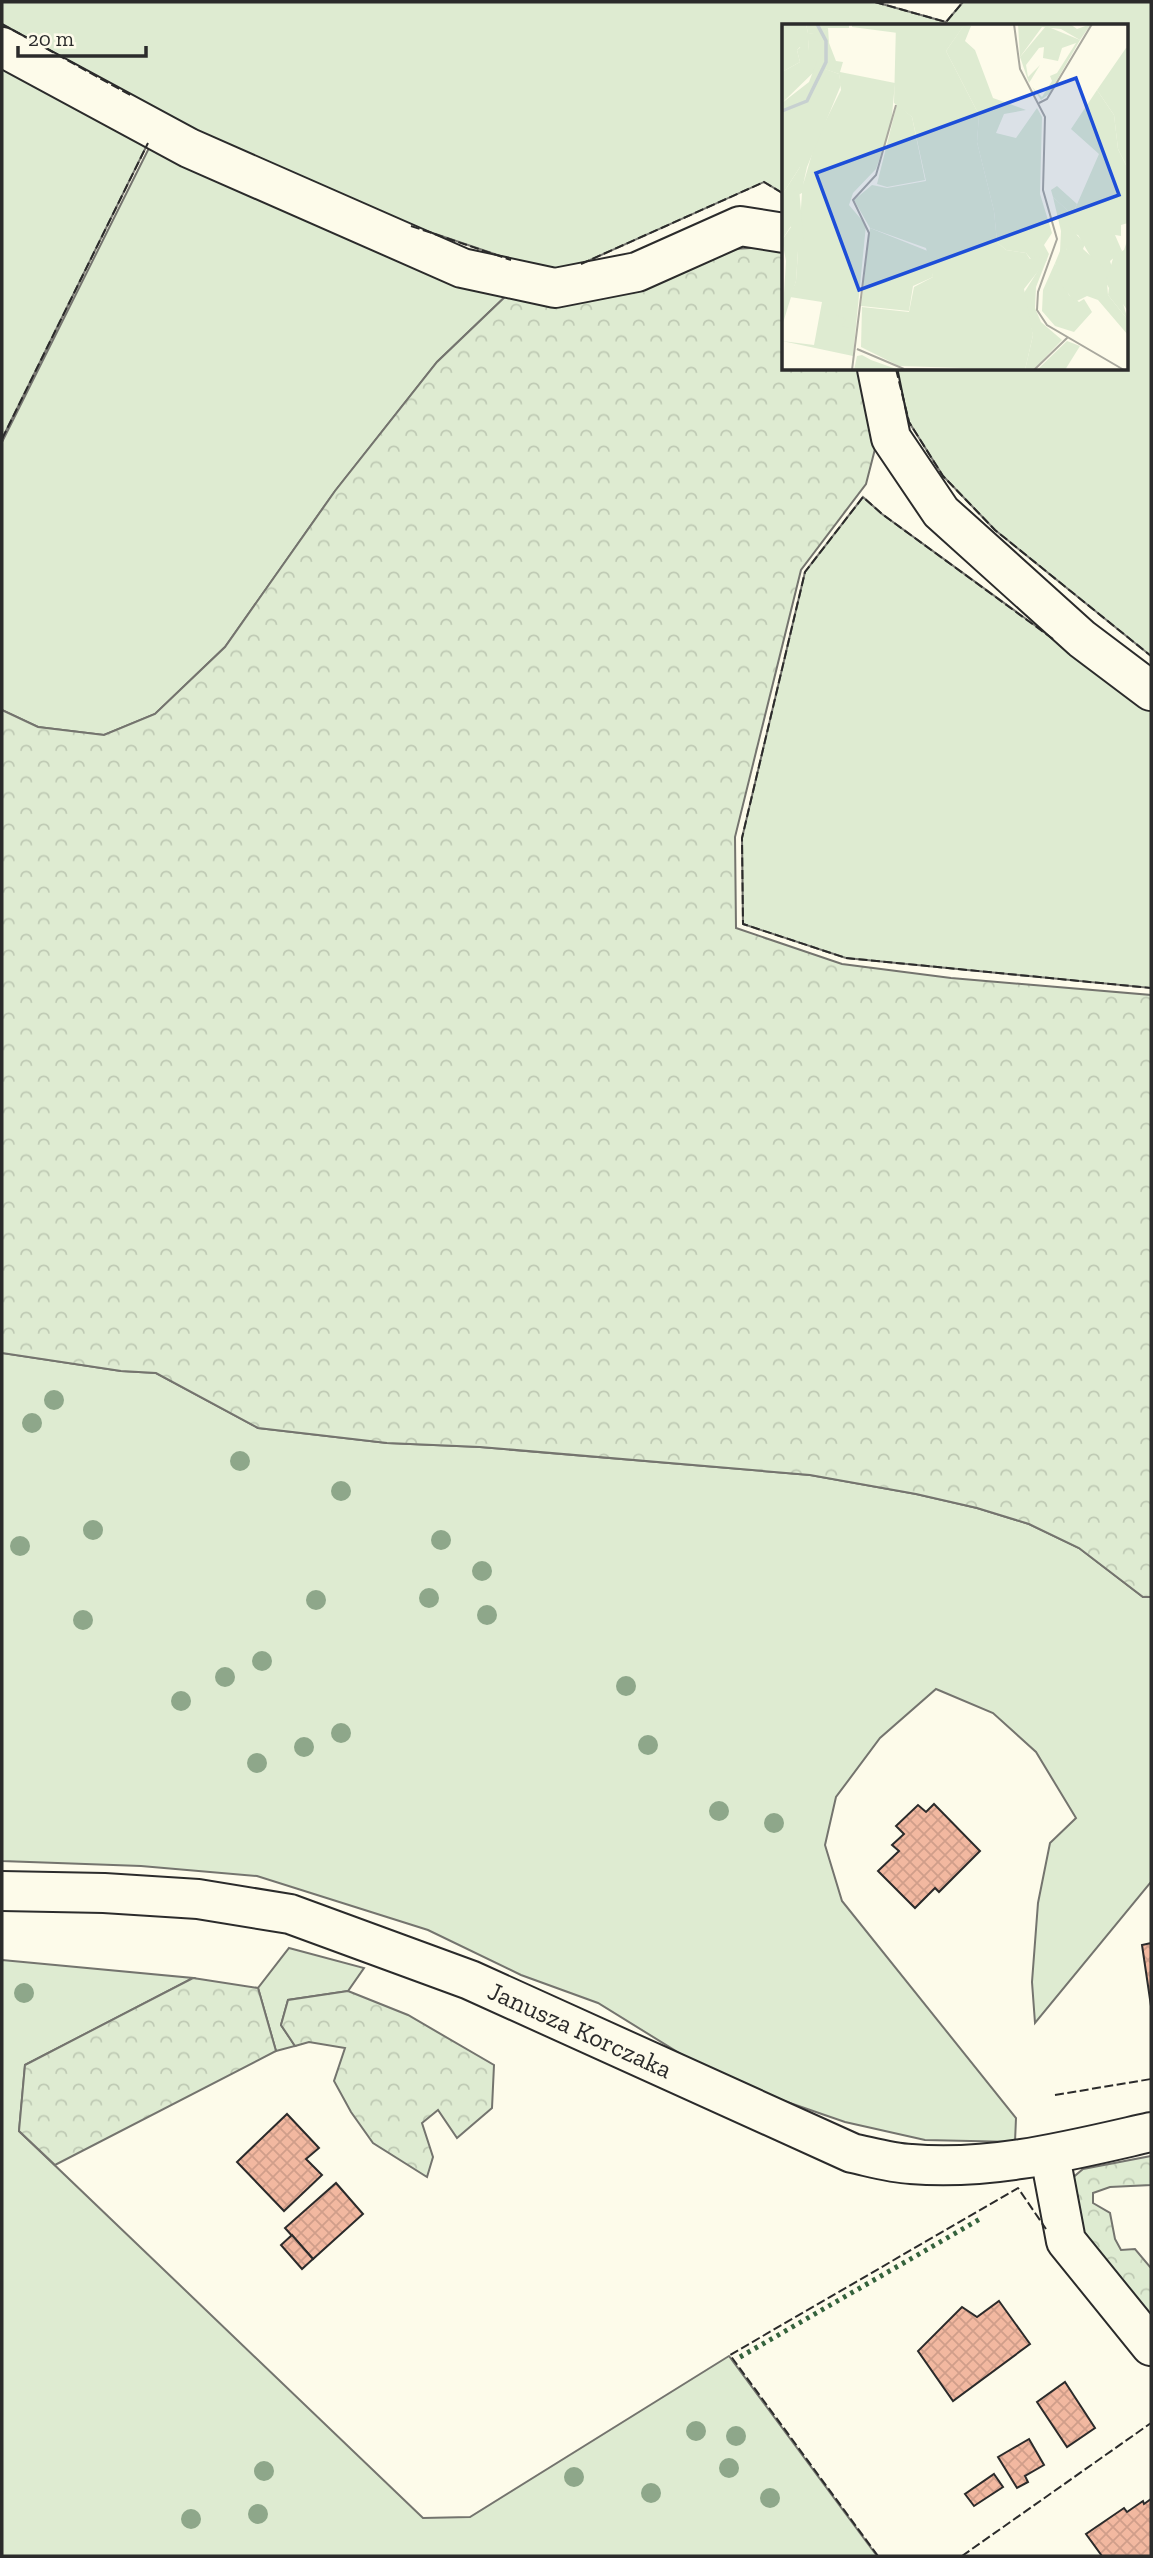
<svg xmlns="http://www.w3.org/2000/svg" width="1153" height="2558" font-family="'Zilla Slab',serif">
<defs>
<pattern id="forest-crowns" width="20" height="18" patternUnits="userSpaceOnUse" patternTransform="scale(1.75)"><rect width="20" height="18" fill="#deebd1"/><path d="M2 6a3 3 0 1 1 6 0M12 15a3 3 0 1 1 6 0" fill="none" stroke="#bfcab4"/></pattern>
<pattern id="building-cross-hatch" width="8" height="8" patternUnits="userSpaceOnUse" patternTransform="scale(1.75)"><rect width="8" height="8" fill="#f2b8a0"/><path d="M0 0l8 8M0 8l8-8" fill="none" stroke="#d09e8a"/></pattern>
</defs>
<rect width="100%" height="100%" fill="#fdfbea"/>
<g fill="#deebd1" stroke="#74746e" stroke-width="2">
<path d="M 2,2 L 875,2 L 946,22 L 963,2 L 1151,2 L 1151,656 L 995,530 L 943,476 L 909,422 L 896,369 L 1127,369 L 1127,26 L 784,26 L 784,194 L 764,182 L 570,269 L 539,269 L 406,224 L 210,139 L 2,24 Z"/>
<path d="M 2,58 L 149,141 L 2,439 Z"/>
<path d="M 155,136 L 508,294 L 437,362 L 335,491 L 225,647 L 155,714 L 104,735 L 38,727 L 2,710 L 2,442 Z"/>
<path d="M 863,497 L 882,514 L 1151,710 L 1151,988 L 846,958 L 743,924 L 742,838 L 805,572 Z"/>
<path d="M 2,1353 L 121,1371 L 156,1373 L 258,1428 L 387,1443 L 480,1447 L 810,1475 L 916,1494 L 977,1508 L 1029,1524 L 1079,1548 L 1143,1597 L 1151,1597 L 1151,1882 L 1035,2023 L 1032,1982 L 1038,1903 L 1050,1843 L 1076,1818 L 1036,1752 L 993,1713 L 936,1689 L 880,1738 L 836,1797 L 825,1845 L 842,1901 L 1016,2118 L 1015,2142 L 925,2140 L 845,2122 L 723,2080 L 598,2003 L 521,1975 L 428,1930 L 257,1876 L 141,1866 L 2,1861 Z"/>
<path d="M 289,1948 L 364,1968 L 348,1991 L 288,2000 L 281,2025 L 295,2046 L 276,2051 L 258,1988 Z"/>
<path d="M 2,1960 L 193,1978 L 25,2065 L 19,2131 L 423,2518 L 470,2517 L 729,2356 L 877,2556 L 2,2556 Z"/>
</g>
<g fill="url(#forest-crowns)" stroke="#74746e" stroke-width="2">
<path d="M 784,246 L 784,369 L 861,369 L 875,449 L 866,484 L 801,570 L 735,837 L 736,928 L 842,964 L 951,978 L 1151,995 L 1151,1597 L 1143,1597 L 1079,1548 L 1029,1524 L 977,1508 L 916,1494 L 810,1475 L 480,1447 L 387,1443 L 258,1428 L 156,1373 L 121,1371 L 2,1353 L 2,710 L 38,727 L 104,735 L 155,714 L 225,647 L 335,491 L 437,362 L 508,294 L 715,250 Z"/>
<path d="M 193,1978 L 258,1988 L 276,2051 L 55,2165 L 19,2131 L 25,2065 Z"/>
<path d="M 348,1991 L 408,2015 L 494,2065 L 492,2108 L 457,2138 L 438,2110 L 422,2123 L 433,2157 L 427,2177 L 373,2143 L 351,2112 L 334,2081 L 345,2048 L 309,2042 L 295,2046 L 281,2025 L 288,2000 Z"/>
<path d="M 1151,2156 L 1151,2185 L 1110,2187 L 1093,2193 L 1093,2203 L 1110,2213 L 1115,2239 L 1121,2250 L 1135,2249 L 1151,2268 L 1151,2334 L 1073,2230 L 1070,2180 L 1083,2169 Z"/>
</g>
<g fill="url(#building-cross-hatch)" stroke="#2b2b2b" stroke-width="2">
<path d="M 934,1804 L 980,1851 L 939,1892 L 935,1888 L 915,1908 L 878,1871 L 899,1851 L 892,1845 L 904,1834 L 896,1826 L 918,1805 L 926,1812 Z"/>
<path d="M 1151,1943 L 1151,2006 L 1142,1945 Z"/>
<path d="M 287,2114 L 319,2148 L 306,2159 L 322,2175 L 284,2211 L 237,2162 Z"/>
<path d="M 336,2183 L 363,2214 L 313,2259 L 285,2228 Z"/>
<path d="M 292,2235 L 313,2259 L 302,2269 L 281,2245 Z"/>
<path d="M 999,2301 L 1030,2344 L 953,2401 L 918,2351 L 962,2307 L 977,2317 Z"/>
<path d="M 1065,2382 L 1095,2428 L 1067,2447 L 1037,2402 Z"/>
<path d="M 1029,2439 L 1044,2465 L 1025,2476 L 1028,2482 L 1017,2488 L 998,2457 Z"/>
<path d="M 994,2474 L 1003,2487 L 974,2506 L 965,2494 Z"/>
<path d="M 1151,2499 L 1151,2556 L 1102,2556 L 1086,2534 L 1124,2508 L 1127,2512 L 1143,2501 L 1144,2504 Z"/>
</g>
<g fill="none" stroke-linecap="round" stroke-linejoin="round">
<g stroke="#2b2b2b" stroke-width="42">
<g id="street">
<path d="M 2,47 L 189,148 L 462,268 L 555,288 L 637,272 L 740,226 L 784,233"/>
<path d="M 877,369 L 891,438 L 941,512 L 1082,639 L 1151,691"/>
<path d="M 1050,2156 L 1066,2241 L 1151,2346"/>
</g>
</g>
<g stroke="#2b2b2b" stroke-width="42">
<g id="secondary">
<path id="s1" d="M 2,1891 L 104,1893 L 198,1899 L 290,1914 L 470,1980 L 852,2153 C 871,2157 891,2163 911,2164 C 992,2171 1072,2150 1151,2132"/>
</g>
</g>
<use href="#street" stroke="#fdfbea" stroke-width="38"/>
<use href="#secondary" stroke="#fdfbea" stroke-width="38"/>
<path stroke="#34623c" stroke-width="5" stroke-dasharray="3.5 5" stroke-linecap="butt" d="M 740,2357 L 980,2219"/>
<g stroke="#2b2b2b" stroke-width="2" stroke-dasharray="9 3.5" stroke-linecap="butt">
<path d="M 875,2 L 946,22 L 963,2"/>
<path d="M 2,24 L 132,96"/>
<path d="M 411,226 L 511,260"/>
<path d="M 581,264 L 764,182 L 784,194"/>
<path d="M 896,369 L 909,422 L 943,476 L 995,530 L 1151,656"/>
<path d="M 2,439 L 148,143"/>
<path d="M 1053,639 L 882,514 L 863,497 L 805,572 L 742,838 L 743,924 L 846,958 L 1151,988"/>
<path d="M 1055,2095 L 1151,2079"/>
<path d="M 878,2556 L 730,2355 L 1018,2188 L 1046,2229"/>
<path d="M 962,2556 L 1151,2423"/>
</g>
</g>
<g fill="#8ea78a">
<circle cx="54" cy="1400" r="10"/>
<circle cx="32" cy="1423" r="10"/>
<circle cx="240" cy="1461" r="10"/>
<circle cx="341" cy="1491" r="10"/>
<circle cx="93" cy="1530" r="10"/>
<circle cx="441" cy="1540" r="10"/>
<circle cx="20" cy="1546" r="10"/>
<circle cx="482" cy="1571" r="10"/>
<circle cx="429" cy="1598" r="10"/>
<circle cx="316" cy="1600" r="10"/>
<circle cx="487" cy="1615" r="10"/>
<circle cx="83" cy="1620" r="10"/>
<circle cx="262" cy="1661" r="10"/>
<circle cx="225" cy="1677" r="10"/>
<circle cx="626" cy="1686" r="10"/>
<circle cx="181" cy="1701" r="10"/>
<circle cx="341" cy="1733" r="10"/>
<circle cx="648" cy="1745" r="10"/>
<circle cx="304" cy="1747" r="10"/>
<circle cx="257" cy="1763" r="10"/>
<circle cx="719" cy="1811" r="10"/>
<circle cx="774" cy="1823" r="10"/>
<circle cx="24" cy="1993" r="10"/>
<circle cx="696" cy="2431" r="10"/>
<circle cx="736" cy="2436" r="10"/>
<circle cx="729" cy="2468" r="10"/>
<circle cx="264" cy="2471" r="10"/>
<circle cx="574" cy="2477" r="10"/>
<circle cx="651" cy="2493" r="10"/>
<circle cx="770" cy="2498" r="10"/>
<circle cx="258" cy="2514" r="10"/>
<circle cx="191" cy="2519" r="10"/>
</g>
<g text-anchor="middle" stroke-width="5" stroke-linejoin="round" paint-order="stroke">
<g font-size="26" fill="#2b2b2b" stroke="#fdfbea">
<text dy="9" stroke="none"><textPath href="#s1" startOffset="602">Janusza Korczaka</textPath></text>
</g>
</g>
<g transform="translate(782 24)">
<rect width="346" height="346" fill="#fdfbea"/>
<path d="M 24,0 L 67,0 L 67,4 L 46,4 L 38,11 L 26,9 ZM 70,0 L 114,0 L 116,9 L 70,3 ZM 236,0 L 288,0 L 295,5 L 309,0 L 298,16 L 279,5 L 260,3 L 238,33 ZM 182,1 L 189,2 L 183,17 L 193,26 L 211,74 L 244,86 L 222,90 L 214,109 L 234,114 L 255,84 L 260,93 L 258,170 L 270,209 L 262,221 L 267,230 L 254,263 L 253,284 L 259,298 L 280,316 L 251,346 L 243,346 L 251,311 L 240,272 L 257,245 L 244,229 L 224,226 L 215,218 L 212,187 L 195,118 L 197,91 L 164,27 ZM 32,13 L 47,19 L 54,37 L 61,38 L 58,48 L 113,59 L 109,101 L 94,145 L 71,169 L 67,181 L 84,201 L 71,332 L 0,317 L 32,321 L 40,278 L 8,273 L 14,257 L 20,169 L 8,175 L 9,202 L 0,216 L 0,171 L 18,143 L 25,143 L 21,161 L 34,116 L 59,66 L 57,50 L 37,43 L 0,79 L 0,48 L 18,38 L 15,26 L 19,23 L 19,27 L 26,27 L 27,14 ZM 315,66 L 332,91 L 336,125 L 346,145 L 346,199 L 339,201 L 339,212 L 333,211 L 340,227 L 328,237 L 346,296 L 326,271 L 327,264 L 296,211 L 283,208 L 285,227 L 278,227 L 279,207 L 271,173 L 286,187 L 293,185 L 317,130 L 289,105 ZM 115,80 L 130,93 L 143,156 L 105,163 L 95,160 ZM 88,204 L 148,228 L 151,253 L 131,262 L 127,287 L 79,282 ZM 273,239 L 287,271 L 297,278 L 302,275 L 310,288 L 292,308 L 273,302 L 260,287 L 261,266 ZM 285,317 L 298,322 L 283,346 L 255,346 Z" fill="#deebd1"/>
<path d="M 0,0 L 24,0 L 26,9 L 38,10 L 46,4 L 47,19 L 27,15 L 26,27 L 19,27 L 18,23 L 15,26 L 18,38 L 0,48 ZM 114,0 L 183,0 L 164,27 L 197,91 L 195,118 L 212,187 L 215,218 L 224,226 L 244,229 L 248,235 L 255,232 L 265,236 L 242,265 L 251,311 L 243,346 L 117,342 L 79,323 L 80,283 L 127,288 L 132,263 L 151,253 L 144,224 L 88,204 L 72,176 L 90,161 L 105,164 L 144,157 L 130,93 L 112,79 ZM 264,2 L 298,16 L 267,70 L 259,76 L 250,63 L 260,73 L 270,57 L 268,52 L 275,49 L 294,19 L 280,24 L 276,37 L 261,34 L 262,23 L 257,24 L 244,41 L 246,53 L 258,41 L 247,59 L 238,33 ZM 344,24 L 347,24 L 346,145 L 336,125 L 332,91 L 315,66 ZM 35,37 L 38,43 L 57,50 L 59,61 L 25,143 L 18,143 L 0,171 L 0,79 L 27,58 ZM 275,162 L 295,180 L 293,185 L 286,187 L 271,173 L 269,166 ZM 17,164 L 22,221 L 16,227 L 14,257 L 0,302 L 4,237 L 0,216 L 9,203 L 2,196 L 9,169 ZM 286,201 L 303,220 L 301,225 L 322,244 L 325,255 L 332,231 L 342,226 L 346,214 L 346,287 L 325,258 L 326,271 L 346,296 L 346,311 L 316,276 L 305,272 L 293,278 L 280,262 L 273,239 L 278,227 L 285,226 L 279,215 ZM 56,279 L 70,281 L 74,294 L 67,304 L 60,302 L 64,295 L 54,291 ZM 80,331 L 89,336 L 117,346 L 72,346 L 75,332 Z" fill="#deebd1"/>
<path fill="none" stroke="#c7d0d0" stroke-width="3.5" d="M 0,87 L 25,77 L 44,38 L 44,17 L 35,0"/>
<path fill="none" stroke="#a9a89e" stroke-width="2" d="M 232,0 L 238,45 L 263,93 L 261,166 L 275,215 L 256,268 L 255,286 L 265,301 L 342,346M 257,79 L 265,75 L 310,0M 75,325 L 122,345 L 168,346M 70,346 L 87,209 L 71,176 L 94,151 L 114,81M 252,346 L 286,313"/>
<path fill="#1d4ed8" fill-opacity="0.15" stroke="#1d4ed8" stroke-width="3.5" d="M 294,54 L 337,171 L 77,266 L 34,149 Z"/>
<rect width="346" height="346" fill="none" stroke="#2b2b2b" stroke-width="3.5"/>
</g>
<rect width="1153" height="2558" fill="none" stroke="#2b2b2b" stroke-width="7"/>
<path d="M18 46v10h128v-10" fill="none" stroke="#2b2b2b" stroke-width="3.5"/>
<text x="28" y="46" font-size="21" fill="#2b2b2b" stroke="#fdfbea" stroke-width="5" paint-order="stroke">20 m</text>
</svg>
